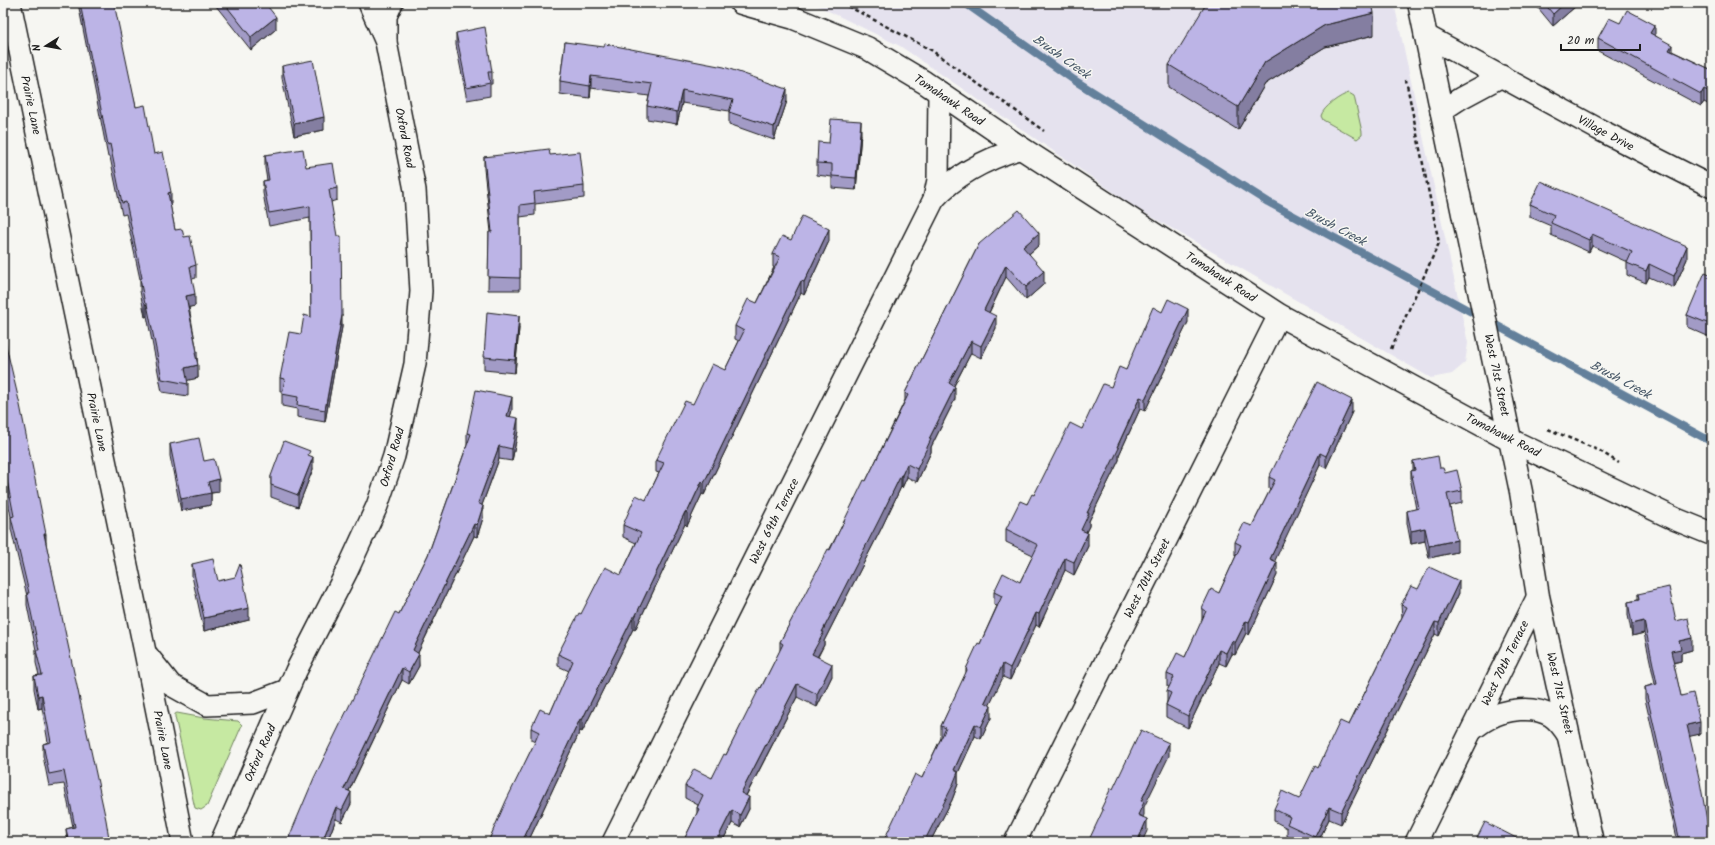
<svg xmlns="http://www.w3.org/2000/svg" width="1715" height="845" font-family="Kalam,sans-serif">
<rect width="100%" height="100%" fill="#f6f6f2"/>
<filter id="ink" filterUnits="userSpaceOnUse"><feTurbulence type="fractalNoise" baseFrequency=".025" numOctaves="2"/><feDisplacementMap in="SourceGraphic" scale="8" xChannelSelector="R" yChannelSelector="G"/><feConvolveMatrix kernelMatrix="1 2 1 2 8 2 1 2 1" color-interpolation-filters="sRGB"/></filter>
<g filter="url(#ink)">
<path fill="#e5e2ee" d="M 812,3 L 1394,3 L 1468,343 L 1465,363 L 1452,374 L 1431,378 L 1138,209 L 900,46 Z"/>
<g fill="#c6e9a2" stroke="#71825f">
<path d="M 1349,93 L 1354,96 L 1362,132 L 1362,135 L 1357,139 L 1323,120 L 1321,116 C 1323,107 1341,95 1349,93 Z"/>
<path d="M 177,713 L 204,718 L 238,721 L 242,725 L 207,806 L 201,810 L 195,808 L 194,804 L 175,717 L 175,714 Z"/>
</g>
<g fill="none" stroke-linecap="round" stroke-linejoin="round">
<path stroke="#64809b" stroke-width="8" d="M 965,3 L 1074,80 L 1268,202 L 1712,442"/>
<g stroke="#1c1c1c" stroke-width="24">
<g id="minor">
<path d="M 10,3 L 145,652 L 183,842"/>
<path d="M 1425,35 L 1598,129 L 1712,187"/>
<path d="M 386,40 L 386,16 L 392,3"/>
<path d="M 1441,111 L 1461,98 L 1502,76"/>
<path d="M 934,199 C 956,174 989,158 1021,148"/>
<path d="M 148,656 L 171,685 L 207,705 L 253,703 L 287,690"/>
<path d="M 1472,730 C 1477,726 1482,722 1488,719 C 1505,709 1534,705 1551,716 C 1559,721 1564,729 1569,737"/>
<path d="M 221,842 L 296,671 L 347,571 L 377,506 L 394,456 L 415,364 L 421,291 L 415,190 L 386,42 L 369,3"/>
<path d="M 613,842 L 934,199 L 938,180 L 939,92"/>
<path d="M 1015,842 L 1279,315"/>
<path d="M 1416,842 L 1538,596"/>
</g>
</g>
<g stroke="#1c1c1c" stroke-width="25">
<g id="tertiary">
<path d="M 741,3 L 794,18 L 867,48 L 924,82 L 1021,148 L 1279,315 L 1510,440 L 1675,519 L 1712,534"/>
<path d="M 1419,3 L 1521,492 L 1538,596 L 1592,842"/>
</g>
</g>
<g stroke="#1c1c1c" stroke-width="2.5" stroke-dasharray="4 3" stroke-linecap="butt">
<path d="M 842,3 L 931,50 L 1044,131"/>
<path d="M 1391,349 L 1439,243 L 1406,80"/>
<path d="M 1548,429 L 1600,451 L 1619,463"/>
</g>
<use href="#minor" stroke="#f6f6f2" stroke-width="21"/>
<use href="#tertiary" stroke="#f6f6f2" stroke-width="22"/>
</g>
<g fill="#a29bc6" stroke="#1c1c1c">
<path d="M 78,3 L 110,3 L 136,107 L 154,154 L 171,204 L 170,204 L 175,230 L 184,237 L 196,265 L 196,278 L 192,279 L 195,306 L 189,307 L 197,352 L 198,378 L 187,380 L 188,384 L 188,396 L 162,392 L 147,316 L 145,317 L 140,291 L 140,279 L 126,214 L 122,215 L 110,157 L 108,157 Z"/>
<path d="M 216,3 L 265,3 L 276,29 L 251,50 L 216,6 Z"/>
<path d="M 1534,3 L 1576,3 L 1576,6 L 1553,26 Z"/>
<path d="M 1620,23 L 1655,35 L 1672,51 L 1710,69 L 1712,66 L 1712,106 L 1704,102 L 1701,106 L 1598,51 L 1598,38 Z"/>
<path d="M 456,33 L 492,72 L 492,84 L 490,84 L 490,96 L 467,100 L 456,45 Z"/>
<path d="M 1374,35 L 1325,47 L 1265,84 L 1238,130 L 1169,87 L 1169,65 Z"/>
<path d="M 565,42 L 787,101 L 774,140 L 729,124 L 729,111 L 682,103 L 677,124 L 647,119 L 647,106 L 649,96 L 591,88 L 590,98 L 560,94 L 560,81 Z"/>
<path d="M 282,66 L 324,130 L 294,136 L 282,78 Z"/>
<path d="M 861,134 L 856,190 L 832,188 L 832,177 L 817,175 L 817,163 L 829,143 Z"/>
<path d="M 265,155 L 306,167 L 337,188 L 337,200 L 331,202 L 342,327 L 325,422 L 297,417 L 297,409 L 282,406 L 282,391 L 280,391 L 280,378 L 301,334 L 311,317 L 310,218 L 269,226 L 263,193 L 263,181 L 267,180 L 265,168 Z"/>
<path d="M 550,155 L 584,186 L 584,198 L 535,204 L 535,215 L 520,217 L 520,290 L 488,290 L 489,232 L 491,232 L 484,169 L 484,157 Z"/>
<path d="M 1530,204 L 1687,259 L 1674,288 L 1649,277 L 1646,283 L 1627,275 L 1627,262 L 1592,246 L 1589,252 L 1551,235 L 1551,226 L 1530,217 Z"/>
<path d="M 791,240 L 829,241 L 804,295 L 801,293 L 704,495 L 702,494 L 687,526 L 685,524 L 635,630 L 633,629 L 582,732 L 580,731 L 528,842 L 488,842 L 535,742 L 531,740 L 531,728 L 550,714 L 569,671 L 558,666 L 558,654 L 581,614 L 621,575 L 636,543 L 623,537 L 623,525 L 646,500 L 659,473 L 656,472 L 656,460 L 693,404 L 725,370 L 739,341 L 735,339 L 735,326 L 757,303 L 774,267 L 773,267 L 773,254 Z"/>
<path d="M 979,244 L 1039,245 L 1029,254 L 1044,284 L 1026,300 L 1006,277 L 989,313 L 996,328 L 981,358 L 971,353 L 954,386 L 955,399 L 931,447 L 931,452 L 917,482 L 907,477 L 902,488 L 901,487 L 880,531 L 824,641 L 824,645 L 818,657 L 832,676 L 817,707 L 797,697 L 746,796 L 749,809 L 740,827 L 732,823 L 722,842 L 683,842 L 697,813 L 697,808 L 698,805 L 685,798 L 685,786 L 712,778 L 726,755 L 780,651 L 780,642 L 866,481 L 905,400 L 905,393 Z"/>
<path d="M 1712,275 L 1712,338 L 1687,327 L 1687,315 Z"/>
<path d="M 1162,312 L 1188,322 L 1145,411 L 1140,409 L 1119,455 L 1119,460 L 1089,521 L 1089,526 L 1086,532 L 1088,546 L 1074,575 L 1065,570 L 1039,627 L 1036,625 L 1010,680 L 1003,677 L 989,705 L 991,718 L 981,739 L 975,736 L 958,773 L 958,784 L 952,800 L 930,842 L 878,842 L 884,840 L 922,778 L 941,738 L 941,726 L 966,674 L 966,669 L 980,644 L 997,606 L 994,605 L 994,592 L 1020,582 L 1033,555 L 1006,542 L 1006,529 L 1034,495 L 1082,429 L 1111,387 L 1126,370 Z"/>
<path d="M 519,328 L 515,373 L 484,370 L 484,357 Z"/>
<path d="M 3,333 L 46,544 L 109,842 L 67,842 L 66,829 L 73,827 L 64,784 L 49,786 L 43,756 L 43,744 L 48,742 L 42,708 L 38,709 L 34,689 L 34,676 L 39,675 L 36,663 L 36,650 L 27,605 L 27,596 L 11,529 L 11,517 L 4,478 L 3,478 Z"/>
<path d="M 512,410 L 510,417 L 518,431 L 512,461 L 499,459 L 482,505 L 483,518 L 477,537 L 474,536 L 418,653 L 419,666 L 409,684 L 402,680 L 349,791 L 351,804 L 342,822 L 336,819 L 327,842 L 287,842 L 428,555 L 467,445 L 467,433 Z"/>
<path d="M 1352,412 L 1326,468 L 1320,465 L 1274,561 L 1277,575 L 1249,635 L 1246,633 L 1235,655 L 1232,654 L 1226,666 L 1219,663 L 1188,728 L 1166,717 L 1166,705 L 1167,701 L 1167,691 L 1169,687 L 1167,686 L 1167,674 L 1185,657 L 1202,621 L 1202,608 L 1219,593 L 1236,556 L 1235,555 L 1235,542 L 1252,526 L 1270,490 L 1269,489 L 1269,477 Z"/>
<path d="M 170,444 L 204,461 L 219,492 L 211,493 L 211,505 L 181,511 L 170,456 Z"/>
<path d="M 310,456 L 313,469 L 298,507 L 271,497 L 271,476 Z"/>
<path d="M 1413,461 L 1440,468 L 1462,491 L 1462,503 L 1450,506 L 1457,552 L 1429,558 L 1425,541 L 1411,544 L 1407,523 L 1407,511 L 1416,509 L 1411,483 L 1411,471 L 1413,470 Z"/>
<path d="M 192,564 L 218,581 L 249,620 L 204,631 L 192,576 Z"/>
<path d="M 1459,593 L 1439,636 L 1435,634 L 1341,824 L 1329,819 L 1318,842 L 1299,842 L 1287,836 L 1287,828 L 1274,821 L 1274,809 L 1299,799 L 1318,768 L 1349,725 L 1402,617 L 1401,605 Z"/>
<path d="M 1638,594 L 1676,621 L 1692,650 L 1681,653 L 1681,661 L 1673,663 L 1681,696 L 1700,734 L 1689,736 L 1711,842 L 1677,842 L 1677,838 L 1645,699 L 1645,687 L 1655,684 L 1644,633 L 1632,636 L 1628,615 L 1628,602 L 1638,600 Z"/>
</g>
<g fill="#847ea1" stroke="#1c1c1c">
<path d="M 1565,3 L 1576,3 L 1576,6 L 1553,26 L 1553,14 Z"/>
<path d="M 1374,13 L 1374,35 L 1325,47 L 1265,84 L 1238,130 L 1238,107 L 1265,62 L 1325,25 Z"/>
<path d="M 276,17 L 276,29 L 251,50 L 251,37 Z"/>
<path d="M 1655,25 L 1655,37 L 1650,33 Z"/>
<path d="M 1672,45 L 1672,57 L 1669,50 Z"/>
<path d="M 591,76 L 591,88 L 590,98 L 590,86 Z"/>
<path d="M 787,89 L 787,101 L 774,140 L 774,127 Z"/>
<path d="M 1704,89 L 1704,102 L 1701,106 L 1701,94 Z"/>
<path d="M 682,90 L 682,103 L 677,124 L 677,112 Z"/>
<path d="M 324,117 L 324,130 L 294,136 L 294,124 Z"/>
<path d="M 861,121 L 861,134 L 856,190 L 856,178 Z"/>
<path d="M 171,192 L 171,204 L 168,205 L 168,193 Z"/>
<path d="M 829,229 L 829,241 L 804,295 L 804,282 Z"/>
<path d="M 1039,233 L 1039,245 L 1023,259 L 1023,247 Z"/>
<path d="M 1592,234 L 1592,246 L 1589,252 L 1589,240 Z"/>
<path d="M 1687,246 L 1687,259 L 1674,288 L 1674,276 Z"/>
<path d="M 1649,264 L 1649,277 L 1646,283 L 1646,271 Z"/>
<path d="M 1006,265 L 1006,277 L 984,323 L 984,310 Z"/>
<path d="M 1044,271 L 1044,284 L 1026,300 L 1026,287 Z"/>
<path d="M 801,281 L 801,293 L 704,495 L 704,483 Z"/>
<path d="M 195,294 L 195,306 L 186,308 L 186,296 Z"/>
<path d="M 145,304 L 147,304 L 147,316 L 145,317 Z"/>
<path d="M 1188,309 L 1188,322 L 1145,411 L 1145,399 Z"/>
<path d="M 342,315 L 342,327 L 325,422 L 325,410 Z"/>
<path d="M 519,316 L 519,328 L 515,373 L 515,360 Z"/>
<path d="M 996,316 L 996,328 L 981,358 L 981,346 Z"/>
<path d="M 971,341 L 971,353 L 949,395 L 949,383 Z"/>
<path d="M 198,365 L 198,378 L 185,381 L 185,368 Z"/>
<path d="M 955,387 L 955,399 L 931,447 L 931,452 L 917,482 L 917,469 L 929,439 Z"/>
<path d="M 512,397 L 512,410 L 507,428 L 507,416 Z"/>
<path d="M 1140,397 L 1140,409 L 1119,455 L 1119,460 L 1089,521 L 1089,526 L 1081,542 L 1081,530 L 1087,513 Z"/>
<path d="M 1352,400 L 1352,412 L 1326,468 L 1326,456 Z"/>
<path d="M 518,418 L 518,431 L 512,461 L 512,449 Z"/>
<path d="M 499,446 L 499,459 L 478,516 L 478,503 Z"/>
<path d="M 1320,453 L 1320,465 L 1270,571 L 1270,559 Z"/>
<path d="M 313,457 L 313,469 L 298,507 L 298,495 Z"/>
<path d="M 907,464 L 907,477 L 902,488 L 902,475 Z"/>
<path d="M 901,475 L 901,487 L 880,531 L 824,641 L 824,645 L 812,666 L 812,654 L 822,632 Z"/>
<path d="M 219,479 L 219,492 L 211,493 L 211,505 L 181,511 L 181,499 L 208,482 Z"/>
<path d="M 702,481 L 702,494 L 687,526 L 687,513 Z"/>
<path d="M 483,506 L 483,518 L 477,537 L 477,525 Z"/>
<path d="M 685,512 L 685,524 L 635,630 L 635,617 Z"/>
<path d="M 474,524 L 474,536 L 413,663 L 413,650 Z"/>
<path d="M 1425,528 L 1425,541 L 1411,544 L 1411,531 Z"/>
<path d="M 1088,533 L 1088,546 L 1074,575 L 1074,562 Z"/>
<path d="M 44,534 L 46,534 L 46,546 Z"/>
<path d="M 1457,540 L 1457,552 L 1429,558 L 1429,546 Z"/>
<path d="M 1065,558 L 1065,570 L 1039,627 L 1039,614 Z"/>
<path d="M 1277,562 L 1277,575 L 1249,635 L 1249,622 Z"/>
<path d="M 1459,581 L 1459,593 L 1439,636 L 1439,623 Z"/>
<path d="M 249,608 L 249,620 L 204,631 L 204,618 Z"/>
<path d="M 1036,613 L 1036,625 L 1010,680 L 1010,668 Z"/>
<path d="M 633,617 L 633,629 L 582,732 L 582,720 Z"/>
<path d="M 1246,621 L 1246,633 L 1235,655 L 1235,643 Z"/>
<path d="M 1644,621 L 1644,633 L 1632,636 L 1632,624 Z"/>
<path d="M 1435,622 L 1435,634 L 1341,824 L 1341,812 Z"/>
<path d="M 1692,638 L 1692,650 L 1681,653 L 1681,661 L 1671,663 L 1671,651 L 1679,641 Z"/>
<path d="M 1232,641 L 1232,654 L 1226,666 L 1226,653 Z"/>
<path d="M 1219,650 L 1219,663 L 1188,728 L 1188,716 Z"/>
<path d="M 419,654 L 419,666 L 409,684 L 409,672 Z"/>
<path d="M 832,664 L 832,676 L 817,707 L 817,694 Z"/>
<path d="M 1003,664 L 1003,677 L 985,715 L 985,702 Z"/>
<path d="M 402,668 L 402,680 L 344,801 L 344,789 Z"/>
<path d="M 797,684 L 797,697 L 741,805 L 741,793 Z"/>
<path d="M 42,695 L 42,708 L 38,709 L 38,696 Z"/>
<path d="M 991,706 L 991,718 L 981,739 L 981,727 Z"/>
<path d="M 580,719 L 580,731 L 528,842 L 522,842 Z"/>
<path d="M 1700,722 L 1700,734 L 1687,737 L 1687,725 Z"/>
<path d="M 975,724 L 975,736 L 958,773 L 958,784 L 952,800 L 930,842 L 924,842 L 954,770 Z"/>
<path d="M 1169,743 L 1169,756 L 1144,807 L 1144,815 L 1138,827 L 1138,815 L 1141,801 Z"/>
<path d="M 351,792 L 351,804 L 342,822 L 342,810 Z"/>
<path d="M 749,797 L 749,809 L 740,827 L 740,815 Z"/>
<path d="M 336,807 L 336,819 L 327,842 L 322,842 Z"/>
<path d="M 1329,807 L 1329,819 L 1318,842 L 1315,842 L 1315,837 Z"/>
<path d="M 732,810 L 732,823 L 722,842 L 716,842 Z"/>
<path d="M 1147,819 L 1147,831 L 1142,842 L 1138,842 L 1138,840 Z"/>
<path d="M 109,838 L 109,842 L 105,842 L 105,839 Z"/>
</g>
<g fill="#bcb4e6" stroke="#1c1c1c">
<path d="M 80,3 L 110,3 L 110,4 L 114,3 L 136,107 L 145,105 L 154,154 L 163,152 L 171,192 L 168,193 L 175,230 L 182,229 L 184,237 L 190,236 L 196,265 L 190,267 L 195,294 L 186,296 L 197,352 L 195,353 L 198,365 L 185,368 L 188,384 L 162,379 L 147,304 L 145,304 L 140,279 L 142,278 L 126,202 L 122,203 L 110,144 L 108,145 Z"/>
<path d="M 224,3 L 265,3 L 276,17 L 251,37 Z"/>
<path d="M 1207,3 L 1372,3 L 1374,13 L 1325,25 L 1265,62 L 1238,107 L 1169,65 L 1206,4 Z"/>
<path d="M 1544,3 L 1565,3 L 1553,14 Z"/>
<path d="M 1627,10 L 1655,25 L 1650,33 L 1672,45 L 1669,50 L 1710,69 L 1712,66 L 1712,93 L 1704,89 L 1701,94 L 1598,38 L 1609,18 L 1620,23 Z"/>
<path d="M 485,27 L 492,72 L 488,72 L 490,83 L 467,88 L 456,33 Z"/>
<path d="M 565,42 L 604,47 L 605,44 L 724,67 L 787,89 L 774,127 L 729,112 L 733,100 L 682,90 L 677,112 L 647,106 L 652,84 L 591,76 L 590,86 L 560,81 Z"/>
<path d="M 313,60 L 324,117 L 294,124 L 282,66 Z"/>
<path d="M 831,119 L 861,121 L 856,178 L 832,176 L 832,164 L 817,163 L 818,142 L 829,143 Z"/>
<path d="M 303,149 L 306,167 L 333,163 L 337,188 L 329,190 L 337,236 L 341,236 L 342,315 L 325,410 L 297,405 L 298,397 L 282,394 L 285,379 L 280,378 L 289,332 L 301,334 L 304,315 L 311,317 L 310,206 L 269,213 L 263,181 L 269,180 L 265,155 Z"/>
<path d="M 549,149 L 550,155 L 580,152 L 584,186 L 534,192 L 535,203 L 520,205 L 520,278 L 488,277 L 489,232 L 492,232 L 484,157 Z"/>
<path d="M 1541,181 L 1687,246 L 1674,276 L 1649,264 L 1646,271 L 1627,263 L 1632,252 L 1592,234 L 1589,240 L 1551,223 L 1554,215 L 1530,204 Z"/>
<path d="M 1019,210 L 1039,233 L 1023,247 L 1044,271 L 1026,287 L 1006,265 L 984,310 L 996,316 L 981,346 L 971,341 L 949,383 L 955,387 L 929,439 L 931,439 L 917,469 L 907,464 L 902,475 L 901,475 L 880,518 L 822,632 L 824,632 L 812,654 L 832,664 L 817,694 L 797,684 L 741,793 L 749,797 L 740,815 L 732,810 L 716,842 L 683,842 L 699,809 L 697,808 L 703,795 L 685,786 L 694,769 L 712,778 L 724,754 L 726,755 L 760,687 L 761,688 L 783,644 L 780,642 L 793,617 L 828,549 L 830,550 L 864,480 L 866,481 L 908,395 L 905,393 L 979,244 Z"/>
<path d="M 802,216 L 829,229 L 804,282 L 801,281 L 704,483 L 702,481 L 687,513 L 685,512 L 635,617 L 633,617 L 582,720 L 580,719 L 522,842 L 488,842 L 506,801 L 534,744 L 539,732 L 531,728 L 540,709 L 550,714 L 573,661 L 558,654 L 579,613 L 581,614 L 605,567 L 621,575 L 641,533 L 623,525 L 636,495 L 646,500 L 664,463 L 656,460 L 685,401 L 693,404 L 712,364 L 725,370 L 744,331 L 735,326 L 748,299 L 757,303 L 780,257 L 773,254 L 782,236 L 791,240 Z"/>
<path d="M 1705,272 L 1712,275 L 1712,325 L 1687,315 Z"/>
<path d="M 1168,299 L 1188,309 L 1145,399 L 1140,397 L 1117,447 L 1119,448 L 1087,513 L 1089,513 L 1081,530 L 1088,533 L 1074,562 L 1065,558 L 1039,614 L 1036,613 L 1010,668 L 1003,664 L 985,702 L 991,706 L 981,727 L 975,724 L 954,770 L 958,772 L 952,787 L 924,842 L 878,842 L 880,838 L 884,840 L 915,774 L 922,778 L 946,728 L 941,726 L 967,670 L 966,669 L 978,643 L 980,644 L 1002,596 L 994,592 L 1003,573 L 1020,582 L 1038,545 L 1006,529 L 1020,501 L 1027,504 L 1032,494 L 1034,495 L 1070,423 L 1082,429 L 1103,384 L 1111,387 L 1119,367 L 1126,370 L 1153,307 L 1162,312 Z"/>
<path d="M 487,312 L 519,316 L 515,360 L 484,357 Z"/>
<path d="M 3,333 L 20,405 L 46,534 L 44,534 L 106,820 L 109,838 L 105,839 L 105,842 L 69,842 L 66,829 L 75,827 L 64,771 L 49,774 L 43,744 L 51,742 L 42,695 L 38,696 L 34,676 L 42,675 L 36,650 L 39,650 L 27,593 L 29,593 L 11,517 L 14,516 L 4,465 L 3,465 Z"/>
<path d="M 1317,382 L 1352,400 L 1326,456 L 1320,453 L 1270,559 L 1277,562 L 1249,622 L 1246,621 L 1235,643 L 1232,641 L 1226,653 L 1219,650 L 1188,716 L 1166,705 L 1171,693 L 1167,691 L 1174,677 L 1167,674 L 1177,653 L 1185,657 L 1206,611 L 1202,608 L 1211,589 L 1219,593 L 1241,545 L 1235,542 L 1244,523 L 1252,526 L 1275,480 L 1269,477 Z"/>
<path d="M 476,390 L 512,397 L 507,416 L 518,418 L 512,449 L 499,446 L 478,503 L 483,506 L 477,525 L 474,524 L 413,650 L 419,654 L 409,672 L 402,668 L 344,789 L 351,792 L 342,810 L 336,807 L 322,842 L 287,842 L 314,778 L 395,612 L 399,614 L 428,555 L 471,434 L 467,433 Z"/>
<path d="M 199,438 L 204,461 L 214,459 L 219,479 L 208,482 L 211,493 L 181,499 L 170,444 Z"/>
<path d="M 284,441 L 310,451 L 308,455 L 313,457 L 298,495 L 271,485 L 271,476 Z"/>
<path d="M 1438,456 L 1440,468 L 1443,468 L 1445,473 L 1457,470 L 1462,491 L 1447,494 L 1457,540 L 1429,546 L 1425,528 L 1411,531 L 1407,511 L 1419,508 L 1411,471 L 1415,470 L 1413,461 Z"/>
<path d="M 213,559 L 218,581 L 235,577 L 240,564 L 249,608 L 204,618 L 192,564 Z"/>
<path d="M 1429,567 L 1459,581 L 1439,623 L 1435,622 L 1341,812 L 1329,807 L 1315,837 L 1287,824 L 1290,817 L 1274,809 L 1282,791 L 1299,799 L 1315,766 L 1318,768 L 1340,721 L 1349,725 L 1407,607 L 1401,605 L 1411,586 L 1418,589 Z"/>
<path d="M 1669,587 L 1676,621 L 1688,618 L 1692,638 L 1679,641 L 1681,649 L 1671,651 L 1681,696 L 1693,693 L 1700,722 L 1687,725 L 1700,782 L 1711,842 L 1678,842 L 1677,838 L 1679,837 L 1645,687 L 1657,684 L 1644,621 L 1632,624 L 1628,602 L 1639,600 L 1638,594 Z"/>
<path d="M 1141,730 L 1169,743 L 1141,801 L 1144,802 L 1138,815 L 1147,819 L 1138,840 L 1140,841 L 1139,842 L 1088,842 L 1103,810 L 1101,809 L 1111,788 L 1113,789 Z"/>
<path d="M 1485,822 L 1524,842 L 1475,842 Z"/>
</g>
</g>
<g text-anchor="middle" stroke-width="3" stroke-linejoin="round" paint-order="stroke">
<g font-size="12" fill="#1c1c1c" stroke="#f6f6f2">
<text transform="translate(949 100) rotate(34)" y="4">Tomahawk Road</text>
<text transform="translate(31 105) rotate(78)" y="4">Prairie Lane</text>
<text transform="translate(1606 133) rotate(28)" y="4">Village Drive</text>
<text transform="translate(405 138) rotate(79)" y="4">Oxford Road</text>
<text transform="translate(1221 277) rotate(33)" y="4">Tomahawk Road</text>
<text transform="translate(1497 375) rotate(78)" y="4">West 71st Street</text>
<text transform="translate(97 422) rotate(78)" y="4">Prairie Lane</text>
<text transform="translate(1503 435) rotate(27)" y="4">Tomahawk Road</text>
<text transform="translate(392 457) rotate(-74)" y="4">Oxford Road</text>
<text transform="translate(774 521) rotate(-63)" y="4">West 69th Terrace</text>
<text transform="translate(1147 578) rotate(-63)" y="4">West 70th Street</text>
<text transform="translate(1505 663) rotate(-64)" y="4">West 70th Terrace</text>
<text transform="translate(1560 693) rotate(77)" y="4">West 71st Street</text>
<text transform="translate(163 740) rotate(79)" y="4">Prairie Lane</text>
<text transform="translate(260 753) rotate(-66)" y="4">Oxford Road</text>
</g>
<g font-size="13" font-style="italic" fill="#465666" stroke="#f6f6f2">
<text transform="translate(1062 56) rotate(35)" y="5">Brush Creek</text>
<text transform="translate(1336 226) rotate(28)" y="5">Brush Creek</text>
<text transform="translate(1621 379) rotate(28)" y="5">Brush Creek</text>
</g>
</g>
<rect width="1715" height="845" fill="none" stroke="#f6f6f2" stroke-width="16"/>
<rect x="8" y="8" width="1699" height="829" fill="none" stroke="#1c1c1c" stroke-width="1.5" filter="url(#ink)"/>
<g transform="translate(46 46) rotate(259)" stroke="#f6f6f2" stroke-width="3" paint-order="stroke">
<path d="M0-3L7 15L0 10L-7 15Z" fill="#1c1c1c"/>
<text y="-6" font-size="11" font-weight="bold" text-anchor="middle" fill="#1c1c1c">N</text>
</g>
<path d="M1561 44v6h79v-6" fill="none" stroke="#1c1c1c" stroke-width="2"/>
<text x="1567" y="44" font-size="12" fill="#1c1c1c" stroke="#f6f6f2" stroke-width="3" paint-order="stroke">20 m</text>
</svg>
